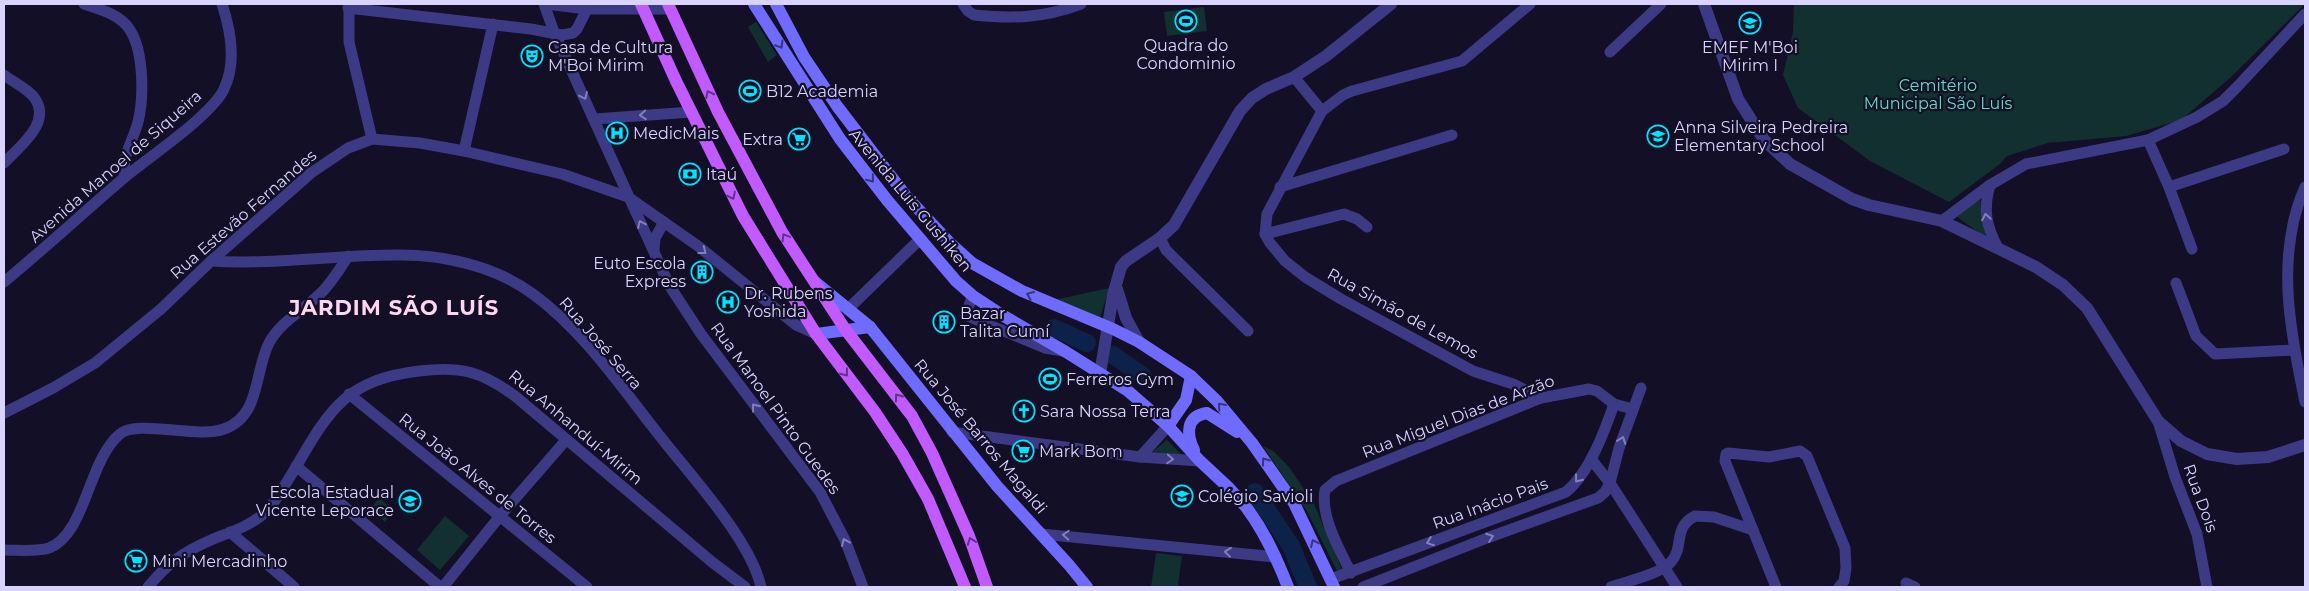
<svg xmlns="http://www.w3.org/2000/svg" width="2309" height="591" font-family="Montserrat,sans-serif">
<rect width="100%" height="100%" fill="#130f26"/>
<g fill="#12302f">
<path d="M 1794,4 L 2305,4 L 2230,78 L 2181,120 L 2126,136 L 2048,143 L 2007,156 L 2000,164 L 1949,202 L 1870,161 L 1798,108 L 1783,75 L 1793,32 Z"/>
<path d="M 1204,7 L 1207,31 L 1167,36 L 1164,12 Z"/>
<path d="M 756,22 L 777,55 L 768,62 L 748,27 Z"/>
<path d="M 1980,200 L 1986,238 L 1953,214 Z"/>
<path d="M 1109,288 L 1100,318 L 1054,300 Z"/>
<path d="M 1167,440 L 1182,455 L 1152,452 Z"/>
<path d="M 1263,446 L 1273,451 L 1289,467 L 1314,504 L 1343,572 L 1338,573 L 1308,513 Z"/>
<path d="M 379,497 L 393,511 L 385,522 L 371,509 Z"/>
<path d="M 445,516 L 469,536 L 440,570 L 417,550 Z"/>
<path d="M 1156,553 L 1182,556 L 1178,585 L 1183,587 L 1151,587 Z"/>
</g>
<g fill="none" stroke-linecap="round" stroke-linejoin="round">
<g stroke="#0c2248" stroke-width="18">
<path d="M 1054,328 L 1087,343"/>
<path d="M 1113,355 L 1143,376"/>
<path d="M 1255,492 L 1291,546 L 1308,587"/>
</g>
<g stroke="#3d3a85" stroke-width="11">
<path d="M 84,4 C 100,9 121,15 130,30 C 144,52 144,98 138,122 C 133,141 121,157 125,177"/>
<path d="M 349,4 L 349,42 L 372,139"/>
<path d="M 544,4 L 554,32 L 669,285 L 701,334 L 820,492 L 845,540 L 863,587"/>
<path d="M 546,4 L 587,9 L 670,9"/>
<path d="M 963,4 L 968,11 L 974,15 C 1014,19 1043,18 1081,4"/>
<path d="M 348,8 L 531,29 L 562,35 L 573,33 L 577,29 L 587,9"/>
<path d="M 1610,52 L 1661,4"/>
<path d="M 4,75 C 13,82 25,87 33,96 C 54,121 20,146 4,163"/>
<path d="M 1294,77 L 1322,111 L 1267,214 L 1265,234 L 1270,243 L 1285,261 L 1305,277 L 1341,299 L 1473,371 L 1513,384 L 1541,398"/>
<path d="M 1322,111 L 1343,95 L 1352,91 L 1462,61 L 1530,4"/>
<path d="M 595,119 L 691,112"/>
<path d="M 2148,140 L 2169,187 L 2192,249"/>
<path d="M 464,151 L 493,24"/>
<path d="M 1990,185 C 1983,209 1986,226 1998,248"/>
<path d="M 1280,187 L 1452,135"/>
<path d="M 2169,187 L 2284,149"/>
<path d="M 2305,187 C 2275,254 2290,332 2305,402"/>
<path d="M 1942,221 L 1990,185 L 2026,164 L 2148,140 L 2197,117 L 2223,101 L 2238,86 L 2305,14"/>
<path d="M 1265,234 L 1344,214 L 1357,219 L 1367,227"/>
<path d="M 1160,238 L 1166,250 L 1176,260 L 1248,331"/>
<path d="M 654,250 L 655,238 L 664,222"/>
<path d="M 211,261 C 273,265 334,255 396,255 C 442,254 495,266 533,294 C 585,332 623,390 663,440 C 693,478 751,541 761,587"/>
<path d="M 4,282 C 45,248 84,212 125,177 C 149,157 212,115 224,89 C 237,62 231,31 222,4"/>
<path d="M 2176,283 L 2196,336 L 2215,354 L 2294,350"/>
<path d="M 973,296 L 965,315 L 1045,348 L 1063,351"/>
<path d="M 848,309 L 915,244 L 922,240"/>
<path d="M 349,394 L 587,587"/>
<path d="M 4,413 L 53,388 L 95,363 L 161,309 L 211,261 L 311,173 L 348,148 L 372,139 L 420,143 L 464,151 L 562,174 L 628,197 L 698,246 L 796,325 L 816,334"/>
<path d="M 2158,421 L 2175,477 L 2197,534 L 2207,587"/>
<path d="M 952,432 L 1140,457 L 1200,461"/>
<path d="M 1140,457 L 1168,426"/>
<path d="M 1591,459 L 1610,483 L 1677,587"/>
<path d="M 296,466 L 440,587"/>
<path d="M 230,532 L 294,587"/>
<path d="M 1041,534 L 1276,557"/>
<path d="M 4,550 C 18,550 36,552 49,548 C 86,534 88,460 120,434 C 137,419 198,439 224,429 C 261,416 254,372 269,343 C 280,322 305,309 321,293 C 332,282 340,269 348,256"/>
<path d="M 1351,573 C 1340,550 1320,517 1325,490 L 1336,481 L 1541,398 L 1589,389 L 1597,391 L 1614,404 L 1633,409"/>
<path d="M 1331,579 L 1566,492 C 1589,473 1604,433 1614,404"/>
<path d="M 1906,583 L 1915,587"/>
<path d="M 148,587 C 167,564 183,552 211,540 C 228,533 248,527 262,515 C 275,504 284,486 293,472 C 329,411 344,380 419,371 C 460,366 481,371 515,396 L 712,562 L 745,587"/>
<path d="M 443,587 L 500,516 L 566,440"/>
<path d="M 1363,587 L 1487,538 L 1598,498 L 1605,492 L 1610,483 L 1619,448 L 1641,388"/>
<path d="M 1611,587 C 1627,581 1661,574 1671,562 C 1685,546 1672,528 1695,516 L 1714,517 L 1753,530"/>
<path d="M 1776,587 L 1725,461 L 1726,454 L 1728,453 L 1769,457 L 1800,451 L 1807,456 L 1845,548 L 1846,568 L 1844,581 L 1839,587"/>
</g>
<g stroke="#3d3a85" stroke-width="12">
<path d="M 1704,4 L 1738,99 L 1764,140 L 1790,164 L 1852,199 L 1869,205 L 1942,221 L 2036,267 L 2063,285 L 2087,308 L 2158,421 L 2181,441 L 2207,454 L 2237,459 L 2268,457 L 2305,445"/>
<path d="M 1117,289 L 1126,318 L 1139,342"/>
<path d="M 1100,374 L 1113,295 L 1121,267 L 1126,261 L 1160,238 L 1174,225 L 1240,111 L 1252,98 L 1266,89 L 1294,77 L 1326,56 L 1391,4"/>
</g>
<g stroke="#6f6bff" stroke-width="12">
<path d="M 754,4 L 840,139 L 887,200 L 956,281 L 973,296 L 1002,315 L 1066,352 L 1128,391 L 1168,426 L 1200,461 L 1229,488 L 1246,507 C 1265,532 1277,559 1288,587"/>
<path d="M 776,4 L 804,57 L 837,106 L 906,196 L 951,244 L 972,263 L 1022,291 L 1113,329 L 1139,342 L 1191,376 L 1217,401 L 1252,443 L 1294,503 L 1334,587"/>
<path d="M 815,282 L 870,327 L 997,486 L 1069,565 L 1087,587"/>
<path d="M 816,334 L 870,327"/>
<path d="M 1168,426 L 1186,400 L 1191,376"/>
<path d="M 1194,450 C 1186,434 1186,416 1207,413 L 1237,432"/>
</g>
<g stroke="#c25bff" stroke-width="12">
<path d="M 641,4 L 676,81 L 743,216 L 816,334 L 875,412 L 902,453 L 928,499 L 965,587"/>
<path d="M 668,4 L 718,112 L 782,232 L 845,329 L 912,416 L 932,453 L 969,536 L 987,587"/>
</g>
</g>
<defs><path id="oneway-chevron" d="M-2-3.5L2.5 0L-2 3.5" fill="none" stroke-width="1.6" stroke-linecap="round" stroke-linejoin="round" transform="scale(1.25)"/></defs>
<g stroke="#38347d">
<use href="#oneway-chevron" transform="translate(780 45) rotate(58)"/>
<use href="#oneway-chevron" transform="translate(871 179) rotate(52)"/>
<use href="#oneway-chevron" transform="translate(1030 295) rotate(-157)"/>
<use href="#oneway-chevron" transform="translate(1221 406) rotate(-131)"/>
<use href="#oneway-chevron" transform="translate(1265 461) rotate(-126)"/>
<use href="#oneway-chevron" transform="translate(1314 543) rotate(-115)"/>
</g>
<g stroke="#623188">
<use href="#oneway-chevron" transform="translate(709 94) rotate(-117)"/>
<use href="#oneway-chevron" transform="translate(732 196) rotate(64)"/>
<use href="#oneway-chevron" transform="translate(785 237) rotate(-121)"/>
<use href="#oneway-chevron" transform="translate(845 373) rotate(52)"/>
<use href="#oneway-chevron" transform="translate(898 397) rotate(-126)"/>
<use href="#oneway-chevron" transform="translate(971 541) rotate(-110)"/>
</g>
<g stroke="#837fbc">
<use href="#oneway-chevron" transform="translate(584 96) rotate(65)"/>
<use href="#oneway-chevron" transform="translate(643 115) rotate(176)"/>
<use href="#oneway-chevron" transform="translate(1986 217) rotate(-99)"/>
<use href="#oneway-chevron" transform="translate(641 224) rotate(-115)"/>
<use href="#oneway-chevron" transform="translate(703 251) rotate(38)"/>
<use href="#oneway-chevron" transform="translate(755 407) rotate(-128)"/>
<use href="#oneway-chevron" transform="translate(1622 440) rotate(-70)"/>
<use href="#oneway-chevron" transform="translate(1170 459) rotate(4)"/>
<use href="#oneway-chevron" transform="translate(1578 479) rotate(128)"/>
<use href="#oneway-chevron" transform="translate(1066 535) rotate(-177)"/>
<use href="#oneway-chevron" transform="translate(1490 537) rotate(-20)"/>
<use href="#oneway-chevron" transform="translate(845 542) rotate(-113)"/>
<use href="#oneway-chevron" transform="translate(1430 542) rotate(159)"/>
<use href="#oneway-chevron" transform="translate(1228 552) rotate(-174)"/>
</g>
<defs>
<g id="stadium-ring" transform="scale(1.125)"><circle r="9.5" fill="#130f26" stroke="#00e5ff" stroke-width="1.5"/><path d="M0-5a6.5 5 0 1 0 0 10a6.5 5 0 1 0 0-10ZM-3.5-1.8h7v3.6h-7Z" fill="#00e5ff"/></g>
<g id="school-ring" transform="scale(1.125)"><circle r="9.5" fill="#130f26" stroke="#00e5ff" stroke-width="1.5"/><path d="M0-5L7-2L0 1L-7-2ZM-4 1L0 2.5L4 1V4Q0 6-4 4Z" fill="#00e5ff"/></g>
<g id="theatre-ring" transform="scale(1.125)"><circle r="9.5" fill="#130f26" stroke="#00e5ff" stroke-width="1.5"/><path d="M-5-5.5Q0-4 5-5.5V0Q5 5 0 6Q-5 5-5 0ZM-3.3-2.5H-1v1.5H-3.3ZM1-2.5H3.3v1.5H1ZM-2.8 1Q0 5.5 2.8 1Z" fill="#00e5ff"/></g>
<g id="hospital-ring" transform="scale(1.125)"><circle r="9.5" fill="#130f26" stroke="#00e5ff" stroke-width="1.5"/><path d="M-5-5h3v3.5h4V-5h3V5h-3V1.5h-4V5h-3Z" fill="#00e5ff"/></g>
<g id="supermarket-ring" transform="scale(1.125)"><circle r="9.5" fill="#130f26" stroke="#00e5ff" stroke-width="1.5"/><path d="M-6-5.5h2.5l.6 2H6L4.5 2H-2.5L-4.4-4H-6ZM-1.5 3.2a1.3 1.3 0 1 0 .1 0ZM3 3.2a1.3 1.3 0 1 0 .1 0Z" fill="#00e5ff"/></g>
<g id="bank-ring" transform="scale(1.125)"><circle r="9.5" fill="#130f26" stroke="#00e5ff" stroke-width="1.5"/><path d="M-6-4H6V4H-6ZM0-2.3a2.3 2.3 0 1 0 0 4.6a2.3 2.3 0 1 0 0-4.6Z" fill="#00e5ff"/></g>
<g id="building-ring" transform="scale(1.125)"><circle r="9.5" fill="#130f26" stroke="#00e5ff" stroke-width="1.5"/><path d="M-4-6H4V6H1V3H-1V6H-4ZM-2.5-4.3h1.7v1.8h-1.7ZM.8-4.3h1.7v1.8H.8ZM-2.5-1h1.7V.8h-1.7ZM.8-1h1.7V.8H.8Z" fill="#00e5ff"/></g>
<g id="church-ring" transform="scale(1.125)"><circle r="9.5" fill="#130f26" stroke="#00e5ff" stroke-width="1.5"/><path d="M-1.2-6h2.4v3.5h3.3v2.4h-3.3V6h-2.4V-.1h-3.3v-2.4h3.3Z" fill="#00e5ff"/></g>
</defs>
<g fill-rule="evenodd">
<use href="#stadium-ring" x="1186" y="21"/>
<use href="#school-ring" x="1750" y="23"/>
<use href="#theatre-ring" x="532" y="56"/>
<use href="#stadium-ring" x="750" y="91"/>
<use href="#hospital-ring" x="617" y="133"/>
<use href="#school-ring" x="1658" y="136"/>
<use href="#supermarket-ring" x="799" y="139"/>
<use href="#bank-ring" x="690" y="174"/>
<use href="#building-ring" x="702" y="272"/>
<use href="#hospital-ring" x="728" y="302"/>
<use href="#building-ring" x="944" y="322"/>
<use href="#stadium-ring" x="1050" y="379"/>
<use href="#church-ring" x="1024" y="411"/>
<use href="#supermarket-ring" x="1023" y="451"/>
<use href="#school-ring" x="1182" y="496"/>
<use href="#school-ring" x="410" y="501"/>
<use href="#supermarket-ring" x="136" y="561"/>
</g>
<g text-anchor="middle" stroke-width="4.5" stroke-linejoin="round" paint-order="stroke">
<g font-size="16" fill="#d9d4ff" stroke="#130f26" text-anchor="start">
<text x="1186" y="51" text-anchor="middle">Quadra do<tspan x="1186" dy="18">Condominio</tspan></text>
<text x="548" y="53">Casa de Cultura<tspan x="548" dy="18">M'Boi Mirim</tspan></text>
<text x="1750" y="53" text-anchor="middle">EMEF M'Boi<tspan x="1750" dy="18">Mirim I</tspan></text>
<text x="766" y="97">B12 Academia</text>
<text x="1674" y="133">Anna Silveira Pedreira<tspan x="1674" dy="18">Elementary School</tspan></text>
<text x="633" y="139">MedicMais</text>
<text x="783" y="145" text-anchor="end">Extra</text>
<text x="706" y="180">Itaú</text>
<text x="686" y="269" text-anchor="end">Euto Escola<tspan x="686" dy="18">Express</tspan></text>
<text x="744" y="299">Dr. Rubens<tspan x="744" dy="18">Yoshida</tspan></text>
<text x="960" y="319">Bazar<tspan x="960" dy="18">Talita Cumí</tspan></text>
<text x="1066" y="385">Ferreros Gym</text>
<text x="1040" y="417">Sara Nossa Terra</text>
<text x="1039" y="457">Mark Bom</text>
<text x="394" y="498" text-anchor="end">Escola Estadual<tspan x="394" dy="18">Vicente Leporace</tspan></text>
<text x="1198" y="502">Colégio Savioli</text>
<text x="152" y="567">Mini Mercadinho</text>
</g>
<g font-size="16" fill="#5fe0c0" stroke="#130f26">
<text x="1938" y="91">Cemitério<tspan x="1938" dy="18">Municipal São Luís</tspan></text>
</g>
<g font-size="16" fill="#d9d4ff" stroke="#130f26">
<text transform="translate(115 166) rotate(-41)" y="6">Avenida Manoel de Siqueira</text>
<text transform="translate(911 200) rotate(50)" y="6">Avenida Luis Gushiken</text>
<text transform="translate(243 214) rotate(-41)" y="6">Rua Estevão Fernandes</text>
<text transform="translate(1403 313) rotate(29)" y="6">Rua Simão de Lemos</text>
<text transform="translate(601 343) rotate(49)" y="6">Rua José Serra</text>
<text transform="translate(776 408) rotate(54)" y="6">Rua Manoel Pinto Guedes</text>
<text transform="translate(1458 416) rotate(-21)" y="6">Rua Miguel Dias de Arzão</text>
<text transform="translate(576 427) rotate(40)" y="6">Rua Anhanduí-Mirim</text>
<text transform="translate(981 436) rotate(50)" y="6">Rua José Barros Magaldi</text>
<text transform="translate(478 478) rotate(39)" y="6">Rua João Alves de Torres</text>
<text transform="translate(2201 498) rotate(70)" y="6">Rua Dois</text>
<text transform="translate(1490 503) rotate(-20)" y="6">Rua Inácio Pais</text>
</g>
<g font-size="21" font-weight="bold" letter-spacing="1" fill="#ffd6f0" stroke="#130f26">
<text x="394" y="315">JARDIM SÃO LUÍS</text>
</g>
</g>
<rect width="2309" height="591" fill="none" stroke="#d9d4ff" stroke-width="10"/>
</svg>
